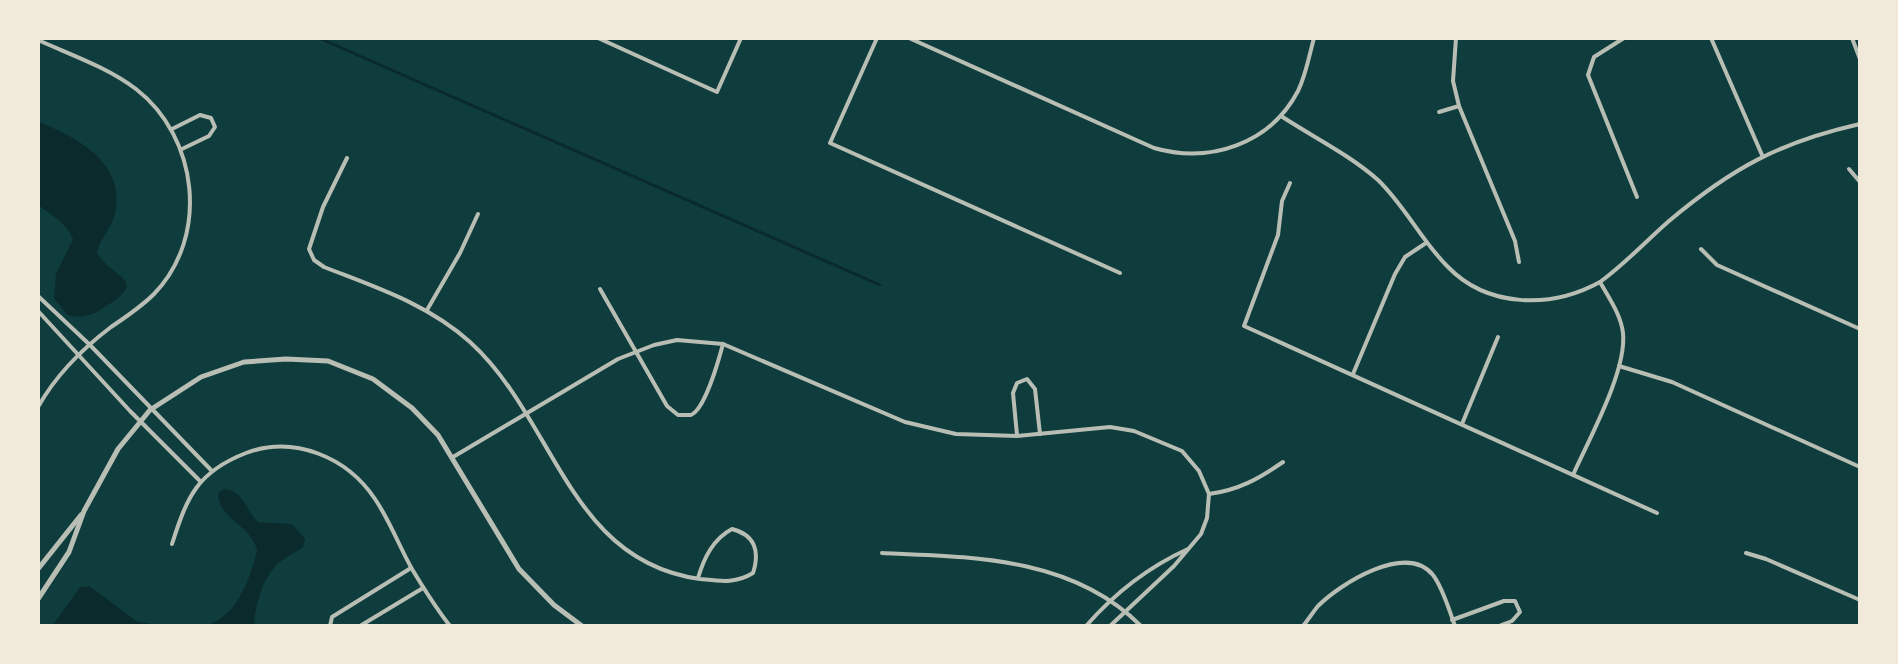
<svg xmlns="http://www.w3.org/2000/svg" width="1898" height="664" font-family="Inter,sans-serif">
<rect width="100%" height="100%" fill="#0f3d3e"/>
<g fill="#0a2a2b">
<path d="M 38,121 C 76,138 126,161 115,213 C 112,228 100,238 97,252 C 109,278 152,278 105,307 C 93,315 83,319 68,315 L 54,299 L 56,274 L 73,239 C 67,224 51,214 38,205 Z"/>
<path d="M 223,489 C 245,490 245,510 258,522 L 292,524 L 305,539 L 303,547 C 296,552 288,556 281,561 C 263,575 255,605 254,626 L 205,626 C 238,617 249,580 257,551 C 253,526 219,520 218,494 Z"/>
<path d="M 89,586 L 138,622 L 163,626 L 52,626 L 80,587 Z"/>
</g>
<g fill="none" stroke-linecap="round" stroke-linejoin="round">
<path stroke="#0a2a2b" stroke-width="3" d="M 319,38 L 880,285"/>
<g stroke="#b8beb3" stroke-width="4">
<path d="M 598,38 L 717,92 L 741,38"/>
<path d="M 877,38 L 830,143 L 1120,273"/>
<path d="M 909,38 L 1154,148 C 1210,164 1270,144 1298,91 C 1306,75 1309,56 1314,38"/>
<path d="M 1456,38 L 1453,81 L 1459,106 L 1515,241 L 1519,262"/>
<path d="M 1624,38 L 1594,57 L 1588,75 L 1637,197"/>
<path d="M 1711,38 L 1762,155"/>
<path d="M 1852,38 L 1860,59"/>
<path d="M 38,40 C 71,55 107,67 136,89 C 198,137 210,236 154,294 C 141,307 126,317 111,327 C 82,349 56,375 38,407"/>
<path d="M 1439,112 L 1459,106"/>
<path d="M 1281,116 C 1313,137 1350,155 1378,180 C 1405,206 1421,240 1447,266 C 1487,308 1551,309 1600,282 C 1625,264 1646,241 1669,221 C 1732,168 1780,142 1860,124"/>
<path d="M 172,129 L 200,115 L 211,118 L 215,127 L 209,136 L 182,149"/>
<path d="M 347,158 L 323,207 L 309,249 L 314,260 L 324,267 C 375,287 428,304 470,342 C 556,420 568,561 700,579 C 720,581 735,584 753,573 C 760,551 755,535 732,529 C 713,539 704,558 698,578"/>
<path d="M 1849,169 L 1860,182"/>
<path d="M 1290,183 L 1282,201 L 1278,235 L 1244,326 L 1657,513"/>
<path d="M 1701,249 L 1717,265 L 1860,329"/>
<path d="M 600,289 L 667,406 L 678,415 C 679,415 690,415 691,415 C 705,409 719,359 723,344"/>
<path d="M 38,296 L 90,345 L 211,470"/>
<path d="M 427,310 L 460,253 L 478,214"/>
<path d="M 38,311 L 130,411 L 201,482"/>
<path d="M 1619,366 L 1672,382 L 1860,467"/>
<path d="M 1353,374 L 1395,274 L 1405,257 L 1426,243"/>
<path d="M 1462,424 L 1498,337"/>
<path d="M 1017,435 L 1013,393 L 1017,383 L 1027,379 L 1035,389 L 1040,434"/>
<path d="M 453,457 L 618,359 L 654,345 L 677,340 L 723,344 L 905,422 L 956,434 L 1017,436 L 1110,427 L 1134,431 L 1182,451 L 1199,471 L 1209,494 L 1207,518 L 1201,534 L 1174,566 L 1110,626"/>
<path d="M 1573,475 C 1589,439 1627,371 1623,333 C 1621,315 1609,298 1600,282"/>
<path d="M 1209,494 C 1239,490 1258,479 1283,462"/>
<path d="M 172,544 C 187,497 197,472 246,453 C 294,435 347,457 375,499 C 390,521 399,546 412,569 C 424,589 436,608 450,626"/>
<path d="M 882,553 C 974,557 1072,557 1141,626"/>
<path d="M 1746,553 L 1766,559 L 1860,600"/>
<path d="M 1452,620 L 1504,601 L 1515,601 L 1520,612 L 1512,621 L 1499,626"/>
<path d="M 330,626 L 332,617 L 411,568"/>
<path d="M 360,626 L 423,588"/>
<path d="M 1086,626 C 1114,594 1148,567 1188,549"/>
<path d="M 1303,626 C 1308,620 1313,612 1318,606 C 1340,584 1406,542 1433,575 C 1443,588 1449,610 1455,626"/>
</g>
<g stroke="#b8beb3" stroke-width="5">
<path d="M 38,569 L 81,515"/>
<path d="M 38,599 L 69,552 L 84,511 L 118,449 L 150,410 L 201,377 L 244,362 L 286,359 L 328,361 L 373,379 L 412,408 L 438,435 L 519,569 L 554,605 L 582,626"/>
</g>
</g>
<rect width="1898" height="664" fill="none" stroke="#f1e9da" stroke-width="80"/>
</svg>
